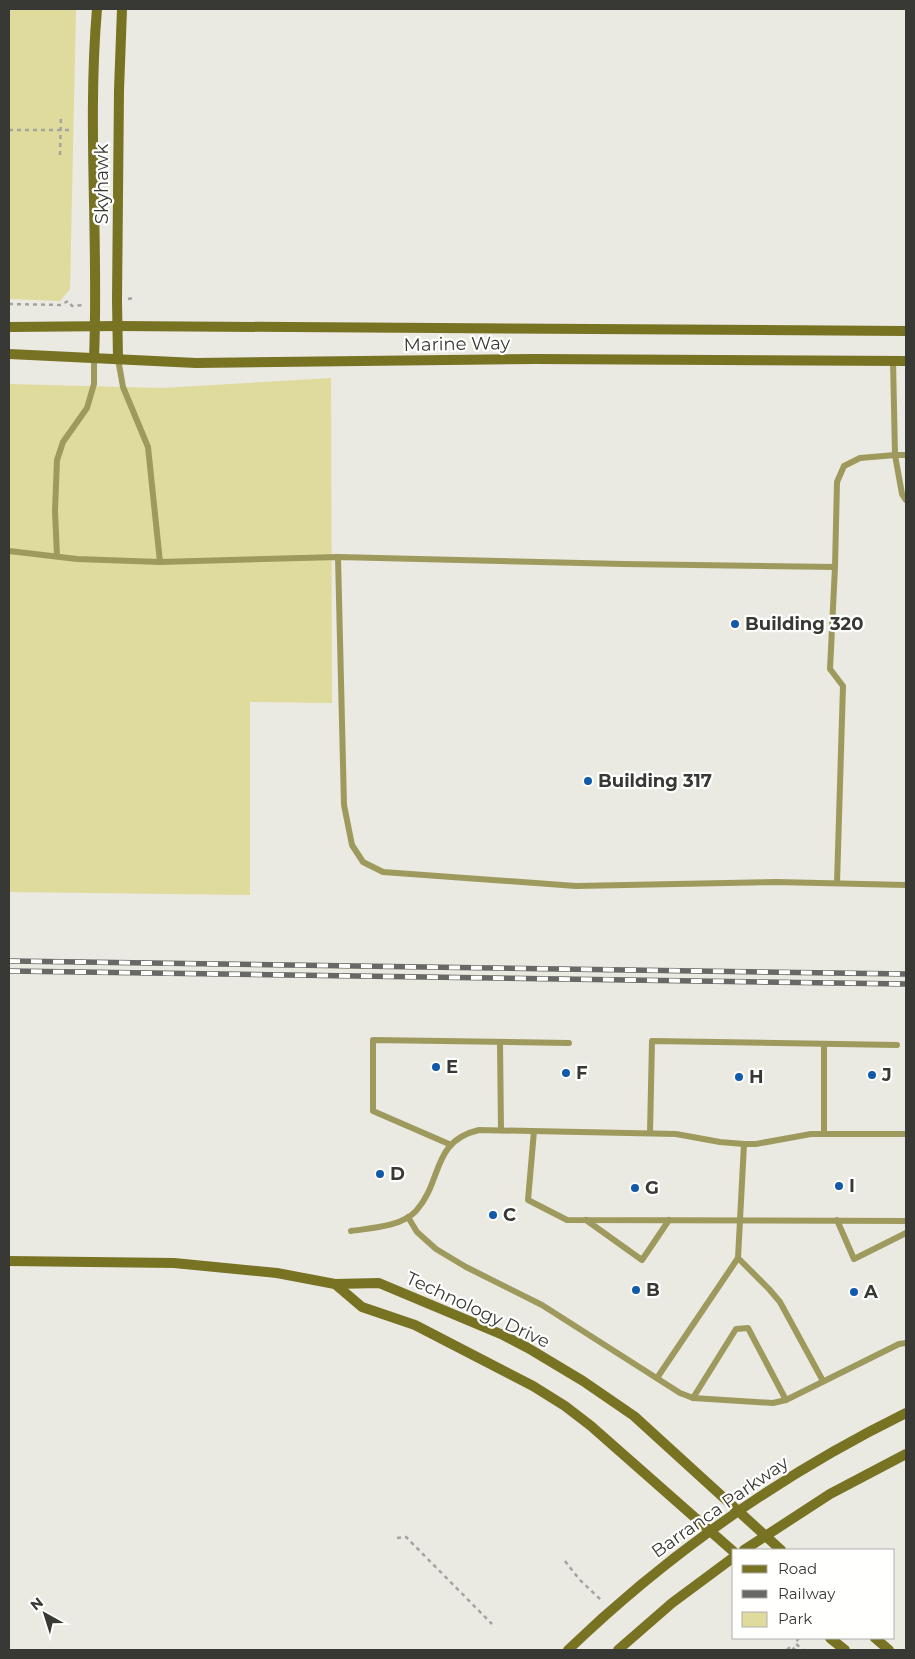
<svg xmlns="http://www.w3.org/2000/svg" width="915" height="1659" font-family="Montserrat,sans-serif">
<rect width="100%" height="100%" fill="#eae9e2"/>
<g fill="#dfdb9d">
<path d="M 9,9 L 76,9 L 70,289 L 60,301 L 9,299 Z"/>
<path d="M 331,378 L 332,703 L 250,702 L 250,895 L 9,892 L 9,384 L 161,388 Z"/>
</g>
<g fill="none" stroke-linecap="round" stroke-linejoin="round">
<g stroke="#a4a49e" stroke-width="2.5" stroke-dasharray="4 4" stroke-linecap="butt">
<path d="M 9,130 L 72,130"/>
<path d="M 60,155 L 61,115"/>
<path d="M 128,299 L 134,298"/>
<path d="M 9,304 L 61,305 L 68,301 L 72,306 L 83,305"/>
<path d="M 397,1538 L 406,1537 L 492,1624"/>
<path d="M 565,1561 L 579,1579 L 603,1602"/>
<path d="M 799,1638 L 795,1643 L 803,1650"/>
<path d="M 787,1650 L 791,1646 L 795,1650"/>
</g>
<g stroke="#9e9a5d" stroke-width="6">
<path d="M 118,359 L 123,387 L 148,447 L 160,562"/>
<path d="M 893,360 L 895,455 L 906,455"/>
<path d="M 9,551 L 77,559 L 160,562 L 338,557 L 623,564 L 835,567"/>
<path d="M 57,556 L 55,511 L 57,460 L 63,442 L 87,408 L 94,384 L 94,358"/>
<path d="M 338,557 L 344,805 L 352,845 L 363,862 L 383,872 L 576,886 L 776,882 L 906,885"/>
<path d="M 837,883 L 843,686 L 830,669 L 835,567 L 837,482 L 844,466 L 860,458 L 895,455 L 902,494 L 906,500"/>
<path d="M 500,1042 L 501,1130"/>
<path d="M 534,1131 L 528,1200 L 567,1220 L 906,1221"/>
<path d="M 650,1133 L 652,1041 L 897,1045"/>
<path d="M 824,1134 L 824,1044"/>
<path d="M 449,1144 L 373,1111 L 373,1040 L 569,1043"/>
<path d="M 408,1217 L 417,1232 L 436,1249 L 466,1267 L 542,1305 L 680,1393 L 693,1398 L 773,1403 L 786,1400 L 899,1344 L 906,1343"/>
<path d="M 586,1220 L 642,1260 L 669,1220"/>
<path d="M 837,1220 L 854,1259 L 906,1233"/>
<path d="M 351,1231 C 371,1228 401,1227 416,1211 C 443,1181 431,1141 479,1130 L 676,1134 L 720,1142 L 744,1144 L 756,1144 L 811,1134 L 906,1134"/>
<path d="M 738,1258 L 769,1289 L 780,1302 L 823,1381"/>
<path d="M 657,1378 L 738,1258 L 744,1144"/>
<path d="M 693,1398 L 736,1329 L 748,1328 L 786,1400"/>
</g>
<g stroke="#787223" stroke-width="10">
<path d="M 9,327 L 118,326 L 906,331"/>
<path d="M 9,354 L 196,363 L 535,359 L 906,361"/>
<path d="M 94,358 C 99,242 87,125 97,9"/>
<path d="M 118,359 L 117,300 L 119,90 L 122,9"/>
<path d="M 9,1261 L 174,1263 L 277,1273 L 335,1284 L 379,1283 L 503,1335 L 528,1348 L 583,1381 L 634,1416 L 781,1550"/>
<path d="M 335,1284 L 362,1307 L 415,1325 L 533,1386 L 565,1406 L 591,1426 L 734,1552"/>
<path d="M 744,1550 L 830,1494 L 906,1454"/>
<path d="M 830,1638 L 845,1650"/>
<path d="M 875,1638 L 889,1650"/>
<path d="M 568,1650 C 670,1552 780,1475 906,1413"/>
<path d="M 618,1650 L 672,1603 L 734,1557"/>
</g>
<g stroke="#686864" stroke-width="5.5">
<g id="rail">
<path d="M 9,961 L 906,974"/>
<path d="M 9,971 L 906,984"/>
</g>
</g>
<use href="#rail" stroke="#fffffe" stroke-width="4" stroke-dasharray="11" stroke-linecap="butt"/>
</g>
<g fill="#115aa9" stroke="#fffffe" stroke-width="2">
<circle cx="735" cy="624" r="5"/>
<circle cx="588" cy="781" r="5"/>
<circle cx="436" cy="1067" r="5"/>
<circle cx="566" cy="1073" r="5"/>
<circle cx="872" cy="1075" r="5"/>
<circle cx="739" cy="1077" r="5"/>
<circle cx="380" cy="1174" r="5"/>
<circle cx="839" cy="1186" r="5"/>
<circle cx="635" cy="1188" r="5"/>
<circle cx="493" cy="1215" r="5"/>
<circle cx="636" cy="1290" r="5"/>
<circle cx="854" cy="1292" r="5"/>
</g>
<g text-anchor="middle" stroke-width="4.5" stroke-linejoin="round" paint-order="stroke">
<g font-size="18" fill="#383835" stroke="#fffffe">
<text transform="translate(102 184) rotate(-90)" y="6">Skyhawk</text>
<text transform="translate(457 344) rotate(-1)" y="6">Marine Way</text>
<text transform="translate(478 1310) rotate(25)" y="6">Technology Drive</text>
<text transform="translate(720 1507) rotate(-35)" y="6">Barranca Parkway</text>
</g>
<g font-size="18" font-weight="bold" fill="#383835" stroke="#fffffe" text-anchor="start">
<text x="745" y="630">Building 320</text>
<text x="598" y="787">Building 317</text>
<text x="446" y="1073">E</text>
<text x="576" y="1079">F</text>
<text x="882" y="1081">J</text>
<text x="749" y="1083">H</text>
<text x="390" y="1180">D</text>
<text x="849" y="1192">I</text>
<text x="645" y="1194">G</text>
<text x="503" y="1221">C</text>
<text x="646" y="1296">B</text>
<text x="864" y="1298">A</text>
</g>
</g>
<rect width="915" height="1659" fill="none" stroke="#383835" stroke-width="20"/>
<rect x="732" y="1549" width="162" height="90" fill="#fffffe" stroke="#afafae"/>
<rect x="742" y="1565" width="25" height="8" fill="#787223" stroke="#afafae"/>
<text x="778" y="1574" font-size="15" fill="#383835">Road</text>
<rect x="742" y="1590" width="25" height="8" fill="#686864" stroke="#afafae"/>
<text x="778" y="1599" font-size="15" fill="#383835">Railway</text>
<rect x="742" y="1612" width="25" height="15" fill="#dfdb9d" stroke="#afafae"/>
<text x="778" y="1624" font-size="15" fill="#383835">Park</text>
<g transform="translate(45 1614) rotate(321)" stroke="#fffffe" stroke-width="4" paint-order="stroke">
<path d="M0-4L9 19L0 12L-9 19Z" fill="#383835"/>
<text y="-8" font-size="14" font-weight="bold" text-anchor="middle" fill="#383835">N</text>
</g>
</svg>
